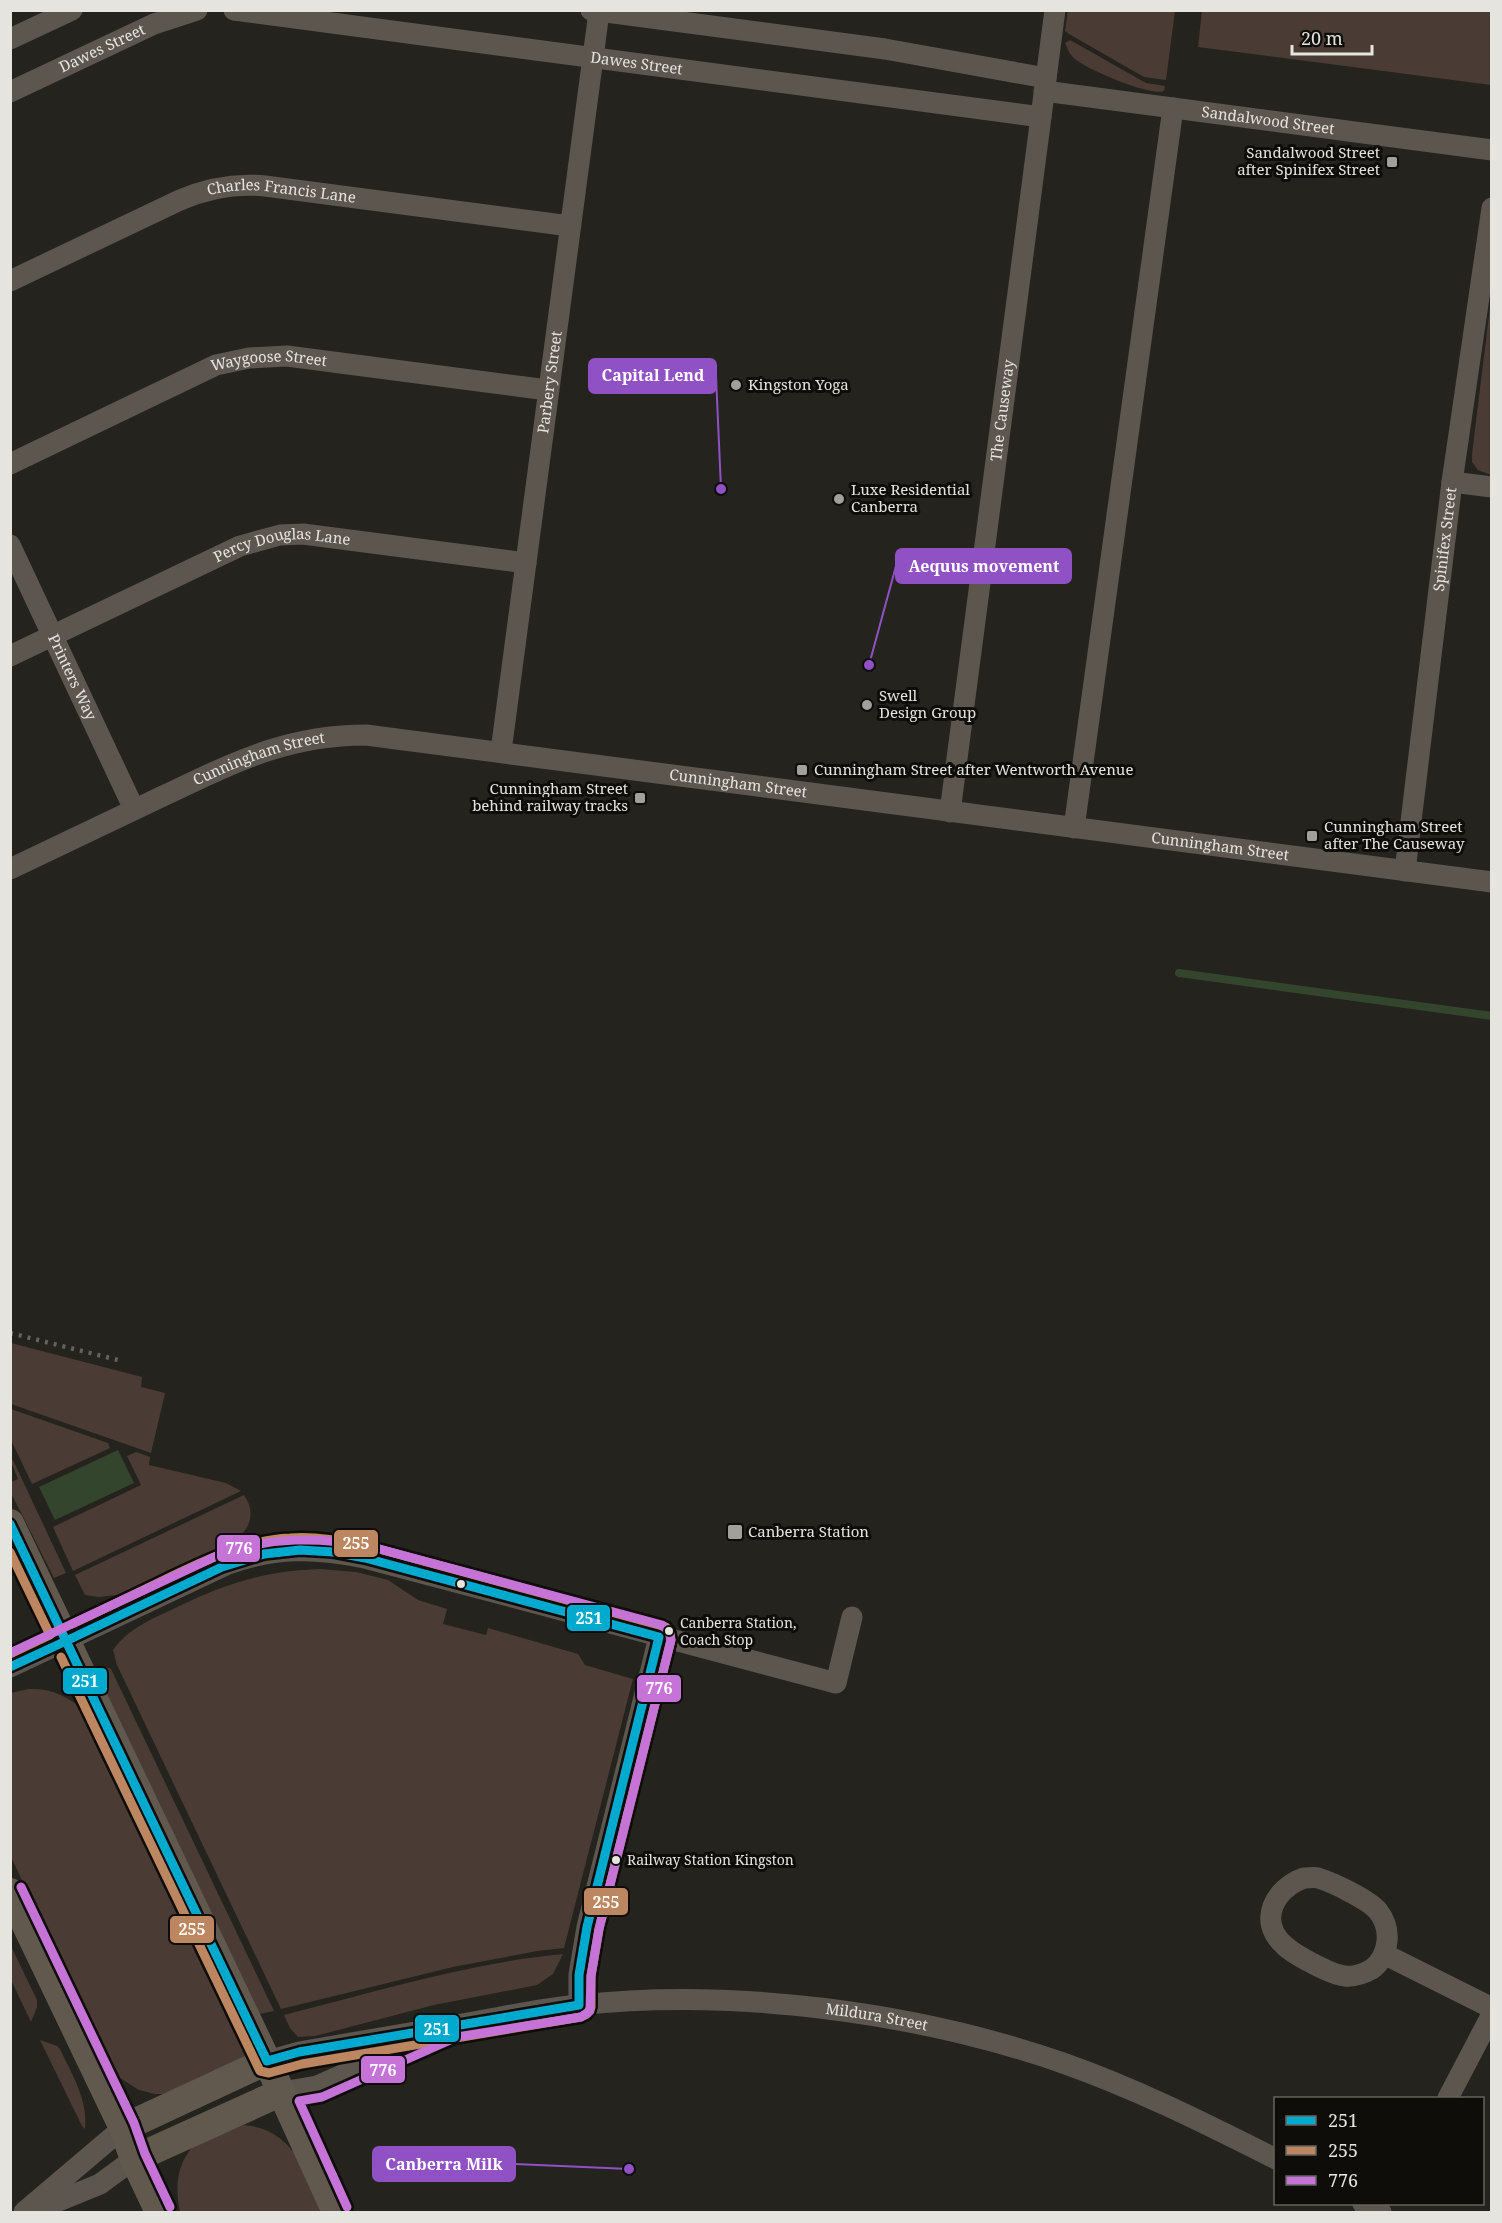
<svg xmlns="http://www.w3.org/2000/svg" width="1502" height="2223" font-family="'Noto Serif',serif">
<rect width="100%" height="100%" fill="#24231e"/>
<g fill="#4a3c34">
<path d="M 1068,11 L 1175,11 L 1166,80 L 1144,77 L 1069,34 L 1065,31 Z"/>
<path d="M 1202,11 L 1491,11 L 1491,85 L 1198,47 Z"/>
<path d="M 1070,40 L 1146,83 L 1165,86 L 1164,91 C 1151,97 1086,69 1075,59 C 1069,54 1068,49 1065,43 Z"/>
<path d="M 1491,299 L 1492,475 L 1491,475 L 1478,470 L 1472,462 L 1472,454 Z"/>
<path d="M 11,1343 L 142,1377 L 141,1387 L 165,1393 L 151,1453 L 11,1404 Z"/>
<path d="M 11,1409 L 108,1443 L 110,1448 L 32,1484 L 11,1440 Z"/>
<path d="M 136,1452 L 150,1457 L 149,1465 L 226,1483 L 241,1491 L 73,1571 L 53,1527 L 141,1485 L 127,1456 Z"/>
<path d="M 13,1460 L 66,1573 L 54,1578 L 11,1493 L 11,1482 L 18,1479 L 11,1462 Z"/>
<path d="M 244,1495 C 256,1512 251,1529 234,1541 L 117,1595 L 99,1597 L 85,1595 L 75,1575 Z"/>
<path d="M 320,1569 L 356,1572 L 388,1580 L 418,1600 L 447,1609 L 443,1624 L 486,1635 L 488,1628 L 578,1654 L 585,1665 L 633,1679 L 564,1948 L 537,1951 L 453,1967 L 281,2009 L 117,1665 L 113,1650 C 129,1628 150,1620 173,1609 C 225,1584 262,1571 320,1569 Z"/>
<path d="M 106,1667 L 111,1669 L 274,2011 L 259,2014 L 108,1697 L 105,1679 Z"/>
<path d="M 28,1689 C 51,1688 69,1696 85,1712 L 253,2059 L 173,2094 L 155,2094 L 139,2090 L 120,2078 L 110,2065 L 11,1857 L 11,1693 Z"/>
<path d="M 10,1944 L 37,2000 L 37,2007 L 31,2022 L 11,1980 Z"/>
<path d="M 563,1954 L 553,1974 L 537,1985 L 434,2005 L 315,2036 L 298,2037 L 290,2028 L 284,2015 C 375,1992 468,1963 563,1954 Z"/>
<path d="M 40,2040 L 57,2046 L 60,2049 C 72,2075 88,2099 85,2129 L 82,2126 Z"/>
<path d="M 244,2125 C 295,2130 304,2172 325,2212 L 180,2212 C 175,2188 176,2165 194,2145 Z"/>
</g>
<path fill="#34452d" d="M 118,1450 L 134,1483 L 55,1520 L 39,1487 Z"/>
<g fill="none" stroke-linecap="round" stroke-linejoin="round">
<path stroke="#34452d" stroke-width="8" d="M 1179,973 L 1492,1016"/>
<g stroke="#5d564f" stroke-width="21">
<path id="s1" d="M 234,10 L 1041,117"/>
<path d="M 591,10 L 885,49 L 1046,78"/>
<path d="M 10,39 L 72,10"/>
<path id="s2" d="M 1044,91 L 1492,150"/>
<path id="s3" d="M 10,92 L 154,24 L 197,10"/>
<path id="s4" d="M 10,281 L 180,200 C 208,188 235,183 265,186 L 570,226"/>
<path id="s5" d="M 10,464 L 216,365 L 249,358 L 287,356 L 548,390"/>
<path d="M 1452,482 L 1492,487"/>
<path id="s6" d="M 10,545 L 134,809"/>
<path id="s7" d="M 10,656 L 240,546 L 280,535 L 303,534 L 526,563"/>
<path id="s8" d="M 501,751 L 599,12"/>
<path id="s9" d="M 950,812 L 1055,10"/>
<path d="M 1074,828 L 1173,108"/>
<path id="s10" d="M 10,869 C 61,845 112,820 163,796 C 233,763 286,735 366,735 L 1492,882"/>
<path id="s11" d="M 1405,871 L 1452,482 L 1492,208"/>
<path d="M 10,1667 L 228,1564 C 277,1547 315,1548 365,1558 L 836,1683 L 852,1617"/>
<path d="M 1304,1878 C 1309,1878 1314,1877 1318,1878 C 1332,1882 1369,1900 1378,1911 C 1385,1920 1388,1931 1387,1941 C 1386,1952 1381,1962 1372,1969 C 1365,1973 1354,1977 1345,1976 C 1332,1975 1294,1955 1284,1945 C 1257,1921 1275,1888 1304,1878 Z"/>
<path d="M 1384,1954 L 1492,2008"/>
<path d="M 579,2005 L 579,1975 L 587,1927 L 659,1637"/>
<path id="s12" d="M 267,2061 L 299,2052 C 359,2042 419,2031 479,2021 C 512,2015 545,2008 579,2005 C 734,1988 916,2012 1063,2063 C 1137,2089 1206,2124 1276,2159"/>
<path d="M 282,2092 L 317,2086 L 423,2039"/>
<path d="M 1448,2098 L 1492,2014"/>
<path d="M 1363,2204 L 1381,2212"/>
<path d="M 34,2211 L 100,2184 L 134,2159"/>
<path d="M 24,2212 L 123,2128"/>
</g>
<g stroke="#61594e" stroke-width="28">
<path d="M 10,1523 L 267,2061 L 336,2212"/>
<path d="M 10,1892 L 123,2128 L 134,2159 L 159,2212"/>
<path d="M 123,2128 L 267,2061"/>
<path d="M 134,2159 L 282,2092"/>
</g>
<path stroke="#65625b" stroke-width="4.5" stroke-dasharray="3 6" stroke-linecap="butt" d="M 10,1333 L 122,1361"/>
<g stroke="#0e0d09" stroke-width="14">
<g id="bus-1">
<path d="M 10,1524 L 66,1641"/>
<path d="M 300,1550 L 333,1552 L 365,1558 L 659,1637 L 587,1927 L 579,1975 L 579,2005 L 299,2052 L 267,2061 L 66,1641 L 222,1567 L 264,1554 Z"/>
<path d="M 10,1667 L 66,1641"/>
</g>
</g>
<g stroke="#0e0d09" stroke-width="14">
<g id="bus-2">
<path d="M 10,1552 L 50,1635 L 10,1654"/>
<path d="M 61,1657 L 260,2071 L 269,2073 L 302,2064 L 581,2017 L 587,2014 L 591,2007 L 591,1976 L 599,1929 L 671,1640 L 670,1633 L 666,1627 L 368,1546 C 343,1541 316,1536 290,1538 C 245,1540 204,1561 164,1580 C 133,1595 102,1610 72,1624"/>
</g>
</g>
<g stroke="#0e0d09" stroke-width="14">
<g id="bus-3">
<path d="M 10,1653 L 223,1553 C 271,1537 318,1537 368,1546 L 662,1625 L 669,1631 L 671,1640 L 599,1929 L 591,1976 L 590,2011 L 581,2017 L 457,2037 L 322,2097 L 299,2101 L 347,2207"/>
<path d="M 21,1887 L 134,2123 L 145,2154 L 170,2207"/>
</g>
</g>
<use href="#bus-1" stroke="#00a9ce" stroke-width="9"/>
<use href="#bus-2" stroke="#bb8660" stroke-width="9"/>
<use href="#bus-3" stroke="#c673d7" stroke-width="9"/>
</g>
<g fill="#a1a09b" stroke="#0e0d09" stroke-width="2">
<rect x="1386" y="156" width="12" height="12" rx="3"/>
<circle cx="736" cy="385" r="6"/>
<circle cx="839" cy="499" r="6"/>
<circle cx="867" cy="705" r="6"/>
<rect x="796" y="764" width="12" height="12" rx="3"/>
<rect x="634" y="792" width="12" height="12" rx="3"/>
<rect x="1306" y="830" width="12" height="12" rx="3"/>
<rect x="727" y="1524" width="16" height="16" rx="3"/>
</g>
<g fill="#e5e4de" stroke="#0e0d09" stroke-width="2">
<circle cx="461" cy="1584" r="5"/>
<circle cx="669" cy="1631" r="5"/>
<circle cx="616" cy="1860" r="5"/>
</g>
<g text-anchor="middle" stroke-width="6" stroke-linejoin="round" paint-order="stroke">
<g font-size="14" fill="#e5e4de" stroke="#0e0d09" text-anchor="start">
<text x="680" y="1628">Canberra Station,<tspan x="680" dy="17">Coach Stop</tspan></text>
<text x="627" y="1865">Railway Station Kingston</text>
</g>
<g font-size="15" fill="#e5e4de" stroke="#0e0d09">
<text dy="5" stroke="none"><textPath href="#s3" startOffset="102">Dawes Street</textPath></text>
<text dy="5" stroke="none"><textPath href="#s1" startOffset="406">Dawes Street</textPath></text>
<text dy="5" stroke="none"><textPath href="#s2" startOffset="226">Sandalwood Street</textPath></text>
<text dy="5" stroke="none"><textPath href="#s4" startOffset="292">Charles Francis Lane</textPath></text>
<text dy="5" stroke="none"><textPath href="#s5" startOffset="282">Waygoose Street</textPath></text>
<text dy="5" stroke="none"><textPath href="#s8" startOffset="372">Parbery Street</textPath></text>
<text dy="5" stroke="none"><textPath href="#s9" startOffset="405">The Causeway</textPath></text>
<text dy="5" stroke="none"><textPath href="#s11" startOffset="334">Spinifex Street</textPath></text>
<text dy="5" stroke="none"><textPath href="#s7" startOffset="297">Percy Douglas Lane</textPath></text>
<text dy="5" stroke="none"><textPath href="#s6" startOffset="146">Printers Way</textPath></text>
<text dy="5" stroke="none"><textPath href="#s10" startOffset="273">Cunningham Street</textPath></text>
<text dy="5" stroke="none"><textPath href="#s10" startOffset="759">Cunningham Street</textPath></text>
<text dy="5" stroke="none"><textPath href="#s10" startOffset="1245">Cunningham Street</textPath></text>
<text dy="5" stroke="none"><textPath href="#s12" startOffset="616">Mildura Street</textPath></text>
</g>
<g font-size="15" fill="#e5e4de" stroke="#0e0d09" text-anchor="start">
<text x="1380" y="158" text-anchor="end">Sandalwood Street<tspan x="1380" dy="17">after Spinifex Street</tspan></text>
<text x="748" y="390">Kingston Yoga</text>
<text x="851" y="495">Luxe Residential<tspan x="851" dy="17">Canberra</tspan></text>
<text x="879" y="701">Swell<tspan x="879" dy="17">Design Group</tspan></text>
<text x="814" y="775">Cunningham Street after Wentworth Avenue</text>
<text x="628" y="794" text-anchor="end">Cunningham Street<tspan x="628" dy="17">behind railway tracks</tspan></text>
<text x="1324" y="832">Cunningham Street<tspan x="1324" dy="17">after The Causeway</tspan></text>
<text x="748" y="1537">Canberra Station</text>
</g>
</g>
<path fill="none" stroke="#9051c5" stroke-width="2" d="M721 489L716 376M869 665L896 566M629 2169L515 2164"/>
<g fill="#9051c5" stroke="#0e0d09" stroke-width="2">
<circle cx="721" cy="489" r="6"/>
<circle cx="869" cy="665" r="6"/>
<circle cx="629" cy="2169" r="6"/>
</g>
<g fill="#9051c5" stroke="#9051c5" stroke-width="2">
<rect x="589" y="359" width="127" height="34" rx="6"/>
<rect x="896" y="549" width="175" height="34" rx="6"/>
<rect x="373" y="2147" width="142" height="34" rx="6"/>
</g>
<g font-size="16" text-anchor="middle" font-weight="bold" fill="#fff">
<text x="653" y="381">Capital Lend</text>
<text x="984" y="572">Aequus movement</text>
<text x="444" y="2170">Canberra Milk</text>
</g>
<g stroke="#0e0d09" stroke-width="2">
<rect x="333" y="1529" width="46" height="29" rx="6" fill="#bb8660"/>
<rect x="216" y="1534" width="45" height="29" rx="6" fill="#c673d7"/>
<rect x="566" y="1604" width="45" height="28" rx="6" fill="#00a9ce"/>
<rect x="62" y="1667" width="46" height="28" rx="6" fill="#00a9ce"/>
<rect x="636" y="1674" width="46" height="29" rx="6" fill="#c673d7"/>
<rect x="583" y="1887" width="46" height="29" rx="6" fill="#bb8660"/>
<rect x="169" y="1915" width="46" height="29" rx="6" fill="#bb8660"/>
<rect x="414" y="2014" width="46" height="29" rx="6" fill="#00a9ce"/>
<rect x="360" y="2055" width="46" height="29" rx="6" fill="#c673d7"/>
</g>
<g font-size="16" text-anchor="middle" font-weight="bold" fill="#fff">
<text x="356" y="1549">255</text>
<text x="239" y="1554">776</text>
<text x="589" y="1624">251</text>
<text x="85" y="1687">251</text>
<text x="659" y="1694">776</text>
<text x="606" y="1908">255</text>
<text x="192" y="1935">255</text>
<text x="437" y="2035">251</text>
<text x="383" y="2076">776</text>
</g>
<rect width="1502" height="2223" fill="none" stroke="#e5e4de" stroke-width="24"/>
<rect x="1274" y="2097" width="210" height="108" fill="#0e0d09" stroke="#64635e" stroke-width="1.5"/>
<rect x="1286" y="2116" width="30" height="9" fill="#00a9ce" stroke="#64635e" stroke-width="1.5"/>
<text x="1328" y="2127" font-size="18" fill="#e5e4de">251</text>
<rect x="1286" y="2146" width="30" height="9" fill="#bb8660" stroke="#64635e" stroke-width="1.5"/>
<text x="1328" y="2157" font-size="18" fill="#e5e4de">255</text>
<rect x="1286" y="2176" width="30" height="9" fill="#c673d7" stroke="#64635e" stroke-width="1.5"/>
<text x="1328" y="2187" font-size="18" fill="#e5e4de">776</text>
<path d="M1292 45v9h80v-9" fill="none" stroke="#e5e4de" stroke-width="3"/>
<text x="1301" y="45" font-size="18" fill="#e5e4de" stroke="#0e0d09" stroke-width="4.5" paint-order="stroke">20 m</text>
</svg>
